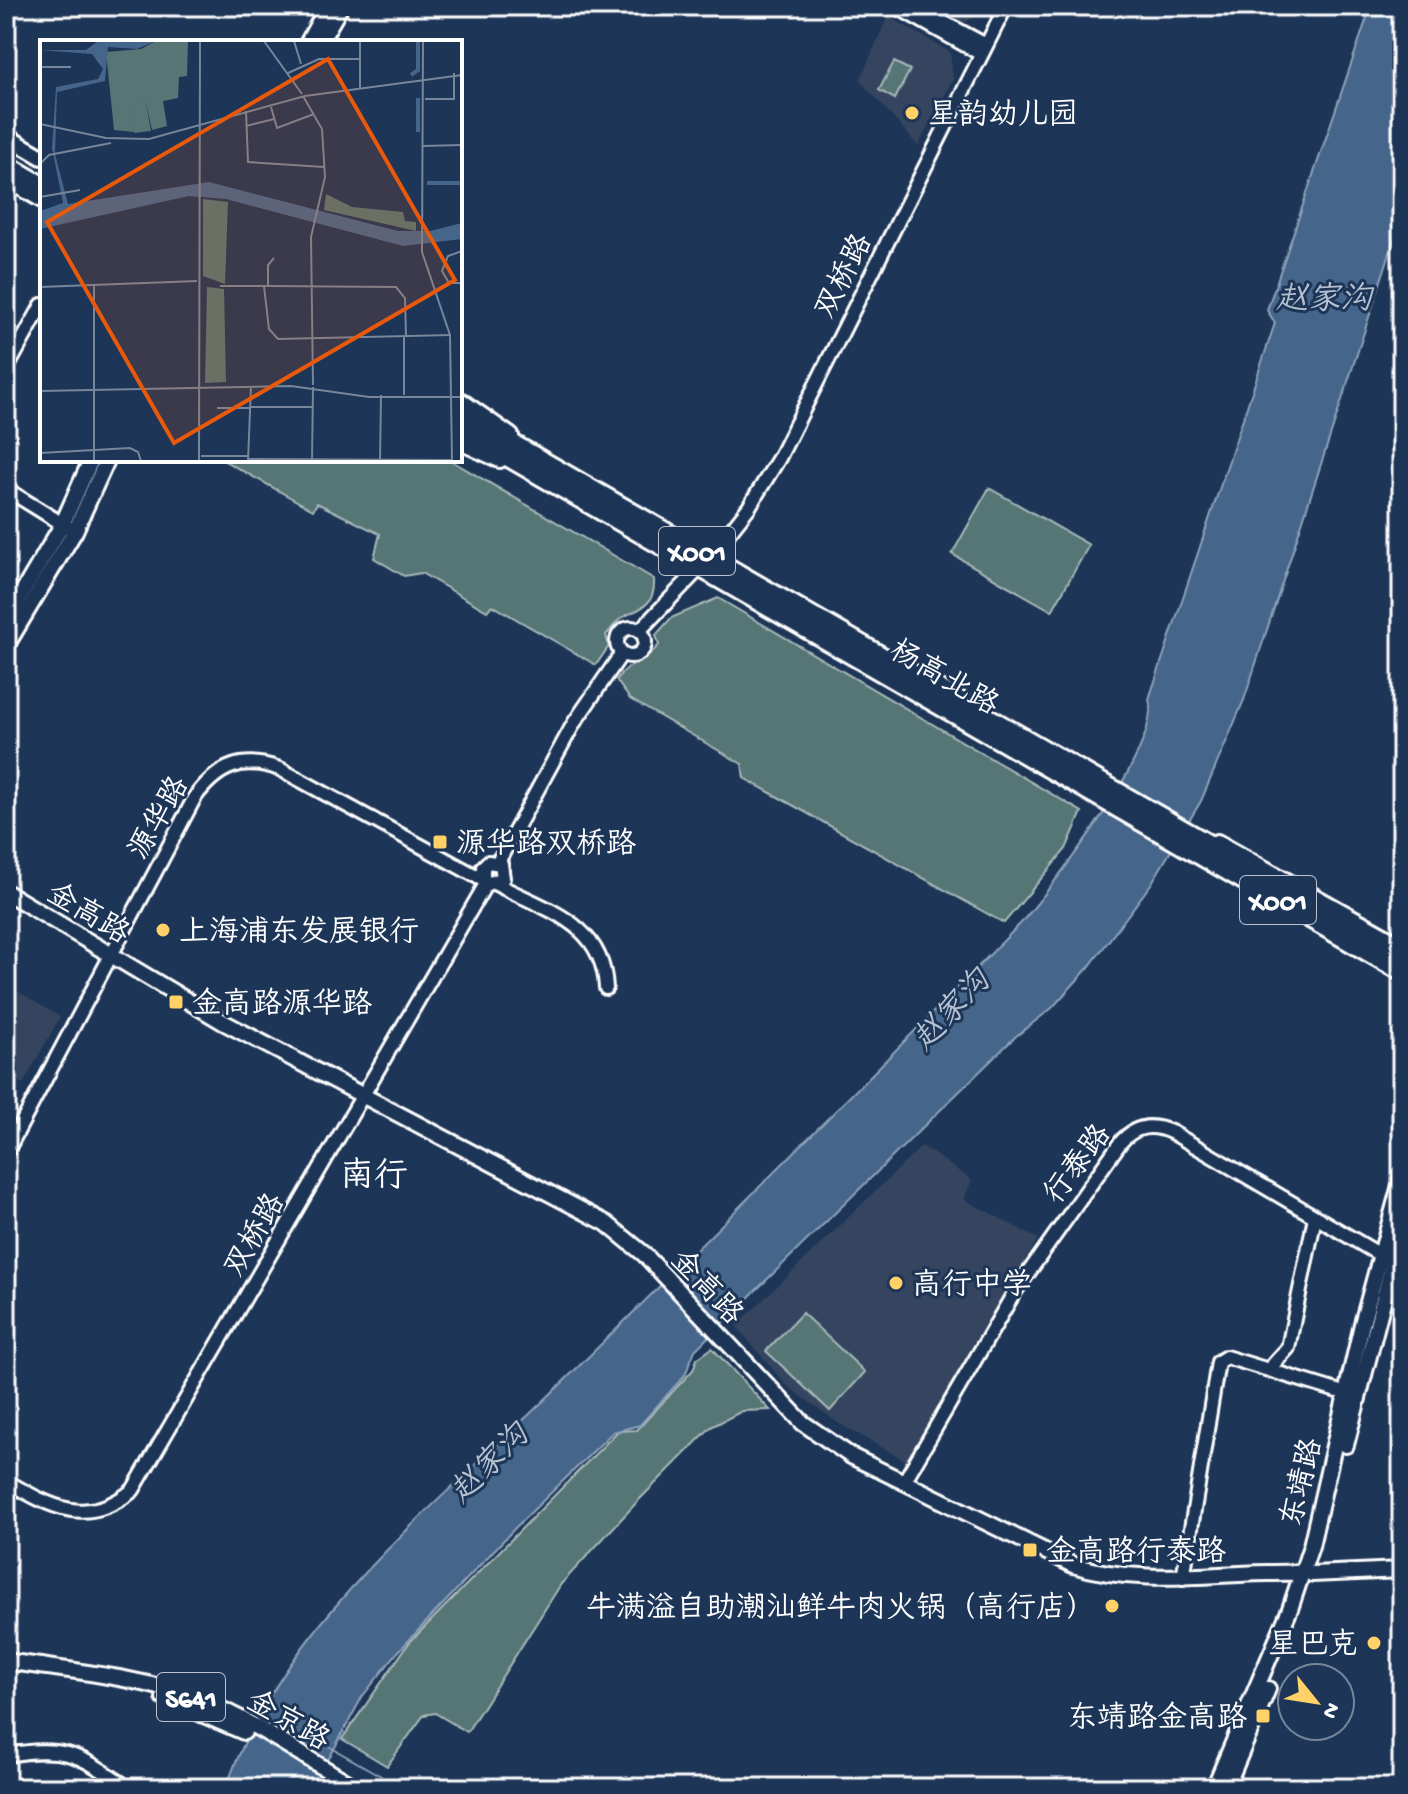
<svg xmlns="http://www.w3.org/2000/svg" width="1408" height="1794" font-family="'Gochi Hand','LXGW WenKai TC',sans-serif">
<rect width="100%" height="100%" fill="#1d3557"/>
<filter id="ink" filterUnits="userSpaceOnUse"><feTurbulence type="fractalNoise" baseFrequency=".0125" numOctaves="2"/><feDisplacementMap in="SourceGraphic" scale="16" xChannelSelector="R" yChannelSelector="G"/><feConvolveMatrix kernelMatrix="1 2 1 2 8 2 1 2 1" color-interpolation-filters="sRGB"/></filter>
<g filter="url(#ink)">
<g fill="#34445f">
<path d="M 934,6 L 994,6 L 964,23 Z"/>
<path d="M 888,16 L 950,52 L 953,79 L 918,146 L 860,80 Z"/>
<path d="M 6,984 L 60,1017 L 23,1084 L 6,1074 Z"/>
<path d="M 922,1146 L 972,1180 L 964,1199 L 1038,1239 L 906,1461 L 838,1423 L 786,1385 L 736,1326 Z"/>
</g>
<g fill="#567574" stroke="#aababa" stroke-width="2">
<path d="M 894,62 L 910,70 L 895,99 L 879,90 Z"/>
<path d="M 223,460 L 450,460 L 654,579 C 656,610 635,608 619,620 C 615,624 610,631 606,635 L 609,646 L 596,665 L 492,605 L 487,611 L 421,573 L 404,576 L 374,558 L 380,534 L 317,503 L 313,510 Z"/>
<path d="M 989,488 L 1089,545 L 1052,611 L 952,554 Z"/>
<path d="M 718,598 L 1082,812 L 1066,849 L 1004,923 L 744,778 L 742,764 L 630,699 L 616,680 C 627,663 646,662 659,645 L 656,635 L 671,618 Z"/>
<path d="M 802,1313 L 865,1372 L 830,1411 L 766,1351 Z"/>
<path d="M 712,1348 L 770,1410 L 742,1411 L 711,1427 L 637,1502 L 561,1584 L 467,1732 L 435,1713 L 424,1715 L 387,1766 L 342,1739 L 409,1643 L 618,1431 L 637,1430 L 693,1370 L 697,1359 Z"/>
</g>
<path fill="#45658b" stroke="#8fa3b9" stroke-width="2" d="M 1371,6 L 1402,6 L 1402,216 L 1244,700 L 1201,801 L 1151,884 L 1089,967 L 1052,1008 L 1015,1037 L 695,1350 L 685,1375 L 640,1425 L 613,1432 L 515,1528 L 397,1653 L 362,1697 L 313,1788 L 226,1788 C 286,1616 445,1500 570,1375 C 722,1225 873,1074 1022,922 C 1055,882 1162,748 1149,699 L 1275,323 L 1267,310 Z"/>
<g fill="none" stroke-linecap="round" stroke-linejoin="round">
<path stroke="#8fa3b9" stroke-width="2" d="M 330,1747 L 402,1788"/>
<g stroke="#fff" stroke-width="18">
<g id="minor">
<path d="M 895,6 L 981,54"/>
<path d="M 913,6 L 986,45"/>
<path d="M 6,370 L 42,305"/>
<path d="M 6,489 L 69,528"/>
<path d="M 709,558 L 749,507 L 779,458 L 1006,6"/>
<circle cx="631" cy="642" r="14"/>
<path d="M 639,631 L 700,568"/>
<path d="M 498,862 L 574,723 L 622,653"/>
<path d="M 483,877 L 483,867 L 488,862 L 501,864 L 503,878 L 490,883"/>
<path d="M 494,883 C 545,910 603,922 606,988"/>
<path d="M 6,1153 L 195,797 C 219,765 243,756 280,769 L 487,882"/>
<path d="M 1270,1368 L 1288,1348 L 1315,1217"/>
<path d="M 905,1480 L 1014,1293 L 1120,1143 C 1135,1125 1152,1123 1173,1133 L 1387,1259"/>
<path d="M 6,1481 C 51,1507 87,1528 133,1490 L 487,882"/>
<path d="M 1183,1578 L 1218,1362 L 1226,1357 L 1337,1391"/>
<path d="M 6,1755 C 61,1746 76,1752 121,1783 L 123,1788"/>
</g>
</g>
<g stroke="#fff" stroke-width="20">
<g id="major">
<path d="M 308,42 L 328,6"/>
<path d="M 320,42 L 341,6"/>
<path d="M 6,136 L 42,157"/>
<path d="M 6,179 L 42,200"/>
<path d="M 460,400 L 511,436"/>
<path d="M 460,442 L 500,460"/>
<path d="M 6,620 L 62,525 L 91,460"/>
<path d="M 6,646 L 75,531 L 107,460"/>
<path d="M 1217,842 L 1402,945"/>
<path d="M 6,892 L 223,1022 L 606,1223 L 644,1254 L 803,1423 L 851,1456 L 1073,1565 C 1148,1588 1225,1570 1302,1573"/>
<path d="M 1346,1445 L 1402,1228"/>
<path d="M 1312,1574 L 1402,1570"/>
<path d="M 6,1661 C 69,1671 137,1676 197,1699 C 253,1720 305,1758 357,1788"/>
<path d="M 164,1698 L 244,1732"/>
<path d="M 1214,1788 L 1290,1609 L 1311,1546 L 1362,1324 L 1402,1178"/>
<path d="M 1226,1788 L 1268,1689"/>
</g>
</g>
<g stroke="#fff" stroke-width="24">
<g id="highway">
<path d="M 6,165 L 42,186"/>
<path d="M 460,414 L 1402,956"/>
<path d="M 460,429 L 1402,971"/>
</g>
</g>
<use href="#minor" stroke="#1d3557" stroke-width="12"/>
<use href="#major" stroke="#1d3557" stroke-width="14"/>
<use href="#highway" stroke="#1d3557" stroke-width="18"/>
</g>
</g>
<g fill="#ffd166" stroke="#1d3557" stroke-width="3">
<circle cx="912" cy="113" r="8"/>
<rect x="432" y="834" width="16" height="16" rx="4"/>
<circle cx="163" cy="930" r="8"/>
<rect x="168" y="994" width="16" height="16" rx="4"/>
<circle cx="896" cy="1283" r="8"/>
<rect x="1022" y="1542" width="16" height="16" rx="4"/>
<circle cx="1112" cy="1606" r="8"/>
<circle cx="1374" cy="1643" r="8"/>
<rect x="1255" y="1708" width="16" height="16" rx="4"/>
</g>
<g text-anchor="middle" stroke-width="6" stroke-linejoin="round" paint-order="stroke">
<g fill="#1d3557" stroke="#bbc2cd" stroke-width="2">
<rect x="659" y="527" width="76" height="48" rx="6"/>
<rect x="1240" y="876" width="76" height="48" rx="6"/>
<rect x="157" y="1673" width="68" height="48" rx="6"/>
</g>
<g font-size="28" font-weight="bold" fill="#fff">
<text x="697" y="561">X001</text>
<text x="1278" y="910">X001</text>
<text x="191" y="1707">S641</text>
</g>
<g font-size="30" fill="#fff" stroke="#1d3557" text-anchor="start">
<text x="928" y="123">星韵幼儿园</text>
<text x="456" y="852">源华路双桥路</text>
<text x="179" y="940">上海浦东发展银行</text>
<text x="192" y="1012">金高路源华路</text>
<text x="912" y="1293">高行中学</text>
<text x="1046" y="1560">金高路行泰路</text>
<text x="1096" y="1616" text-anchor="end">牛满溢自助潮汕鲜牛肉火锅（高行店）</text>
<text x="1358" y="1653" text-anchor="end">星巴克</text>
<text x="1247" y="1726" text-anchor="end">东靖路金高路</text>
</g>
<g font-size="30" fill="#fff" stroke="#1d3557">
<text transform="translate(842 275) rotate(-63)" y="10">双桥路</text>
<text transform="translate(945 676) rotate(30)" y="10">杨高北路</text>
<text transform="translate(157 817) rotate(-60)" y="10">源华路</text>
<text transform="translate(89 912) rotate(31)" y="10">金高路</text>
<text transform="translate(1076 1163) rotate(-53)" y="10">行泰路</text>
<text transform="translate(253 1234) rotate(-60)" y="10">双桥路</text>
<text transform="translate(708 1286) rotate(47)" y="10">金高路</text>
<text transform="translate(1300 1482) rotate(-76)" y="10">东靖路</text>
<text transform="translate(289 1719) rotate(30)" y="10">金京路</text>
</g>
<g font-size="32" font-style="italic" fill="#b5c1d1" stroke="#1d3557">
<text x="1324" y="308">赵家沟</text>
<text transform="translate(950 1009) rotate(-47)" y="11">赵家沟</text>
<text transform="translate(488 1462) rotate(-45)" y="11">赵家沟</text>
</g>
<g font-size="34" fill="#fff" stroke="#1d3557">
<text x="374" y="1185">南行</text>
</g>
</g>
<g transform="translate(40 40)">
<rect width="422" height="422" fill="#1d3557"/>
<path d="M 116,1 L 148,1 L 147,36 L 139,37 L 138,58 L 123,61 L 127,86 L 112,90 L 106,63 L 91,66 L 94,92 L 74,90 L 66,12 L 101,9 ZM 286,154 L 312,167 L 363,172 L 365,181 L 376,182 L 376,191 L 284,170 ZM 163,159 L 188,162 L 185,244 L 163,236 ZM 167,247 L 184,249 L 186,342 L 165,343 Z" fill="#567574"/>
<path d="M 106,63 L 111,91 L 94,93 L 90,65 Z" fill="#567574"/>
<path d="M 58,1 L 116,1 L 97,9 L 68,7 L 65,41 L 17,52 L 15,114 L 28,164 L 169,142 L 358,191 L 390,191 L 422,183 L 422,199 L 363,206 L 186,159 L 149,156 L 0,189 L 0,171 L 23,163 L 12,108 L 16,47 L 58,39 L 63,29 L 52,14 L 0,10 L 46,10 Z" fill="#45658b"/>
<path fill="none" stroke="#45658b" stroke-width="4" d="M 371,35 L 378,30 L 378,1M 378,92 L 378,58M 387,143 L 422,143"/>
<path fill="none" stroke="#77869a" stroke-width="2" d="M 224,1 L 262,54M 254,1 L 261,24M 383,1 L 382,212 L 410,295 L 411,357M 0,27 L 31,27M 248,33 L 279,19 L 320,19M 320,49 L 320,1M 263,56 L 282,89 L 285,137 L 271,197 L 273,345M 385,59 L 414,59 L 414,33M 231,67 L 237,88 L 274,74M 206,71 L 208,122 L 284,127M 0,84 L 66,98 L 109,99 L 265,56 L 422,35M 206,86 L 234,79M 382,106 L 422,105M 0,124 L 9,115 L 71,103M 0,157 L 40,150M 422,211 L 408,216 L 402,231 L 409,243 L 422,243M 54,244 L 54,421M 228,245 L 228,225 L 234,218M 180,246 L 224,246M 228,246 L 224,246 L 229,289 L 238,299 L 411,295M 228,246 L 356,247 L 365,258 L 366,296M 0,247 L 157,241M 0,351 L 251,346 L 329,357 L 422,357M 364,355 L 364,296M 411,357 L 412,421M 210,367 L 273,367M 177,368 L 210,368M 0,413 L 90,408 L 98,412 L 101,421M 161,416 L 208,416M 208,419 L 412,420M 159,421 L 160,1M 208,421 L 211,346M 272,421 L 273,347M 340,421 L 341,355"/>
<path fill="#e8590c" fill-opacity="0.15" stroke="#e8590c" stroke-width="4" d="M 288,19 L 415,240 L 134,403 L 7,182 Z"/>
<rect width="422" height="422" fill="none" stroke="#fff" stroke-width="4"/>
</g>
<rect width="1408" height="1794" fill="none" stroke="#1d3557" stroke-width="32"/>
<rect x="16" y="16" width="1376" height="1762" fill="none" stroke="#fff" stroke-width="3" filter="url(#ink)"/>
<g transform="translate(1316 1702) rotate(120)"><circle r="38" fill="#1d3557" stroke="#77869a" stroke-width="2"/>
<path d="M0-6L14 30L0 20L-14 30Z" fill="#ffd166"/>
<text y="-12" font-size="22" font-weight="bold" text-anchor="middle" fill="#ffffff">N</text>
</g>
</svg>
